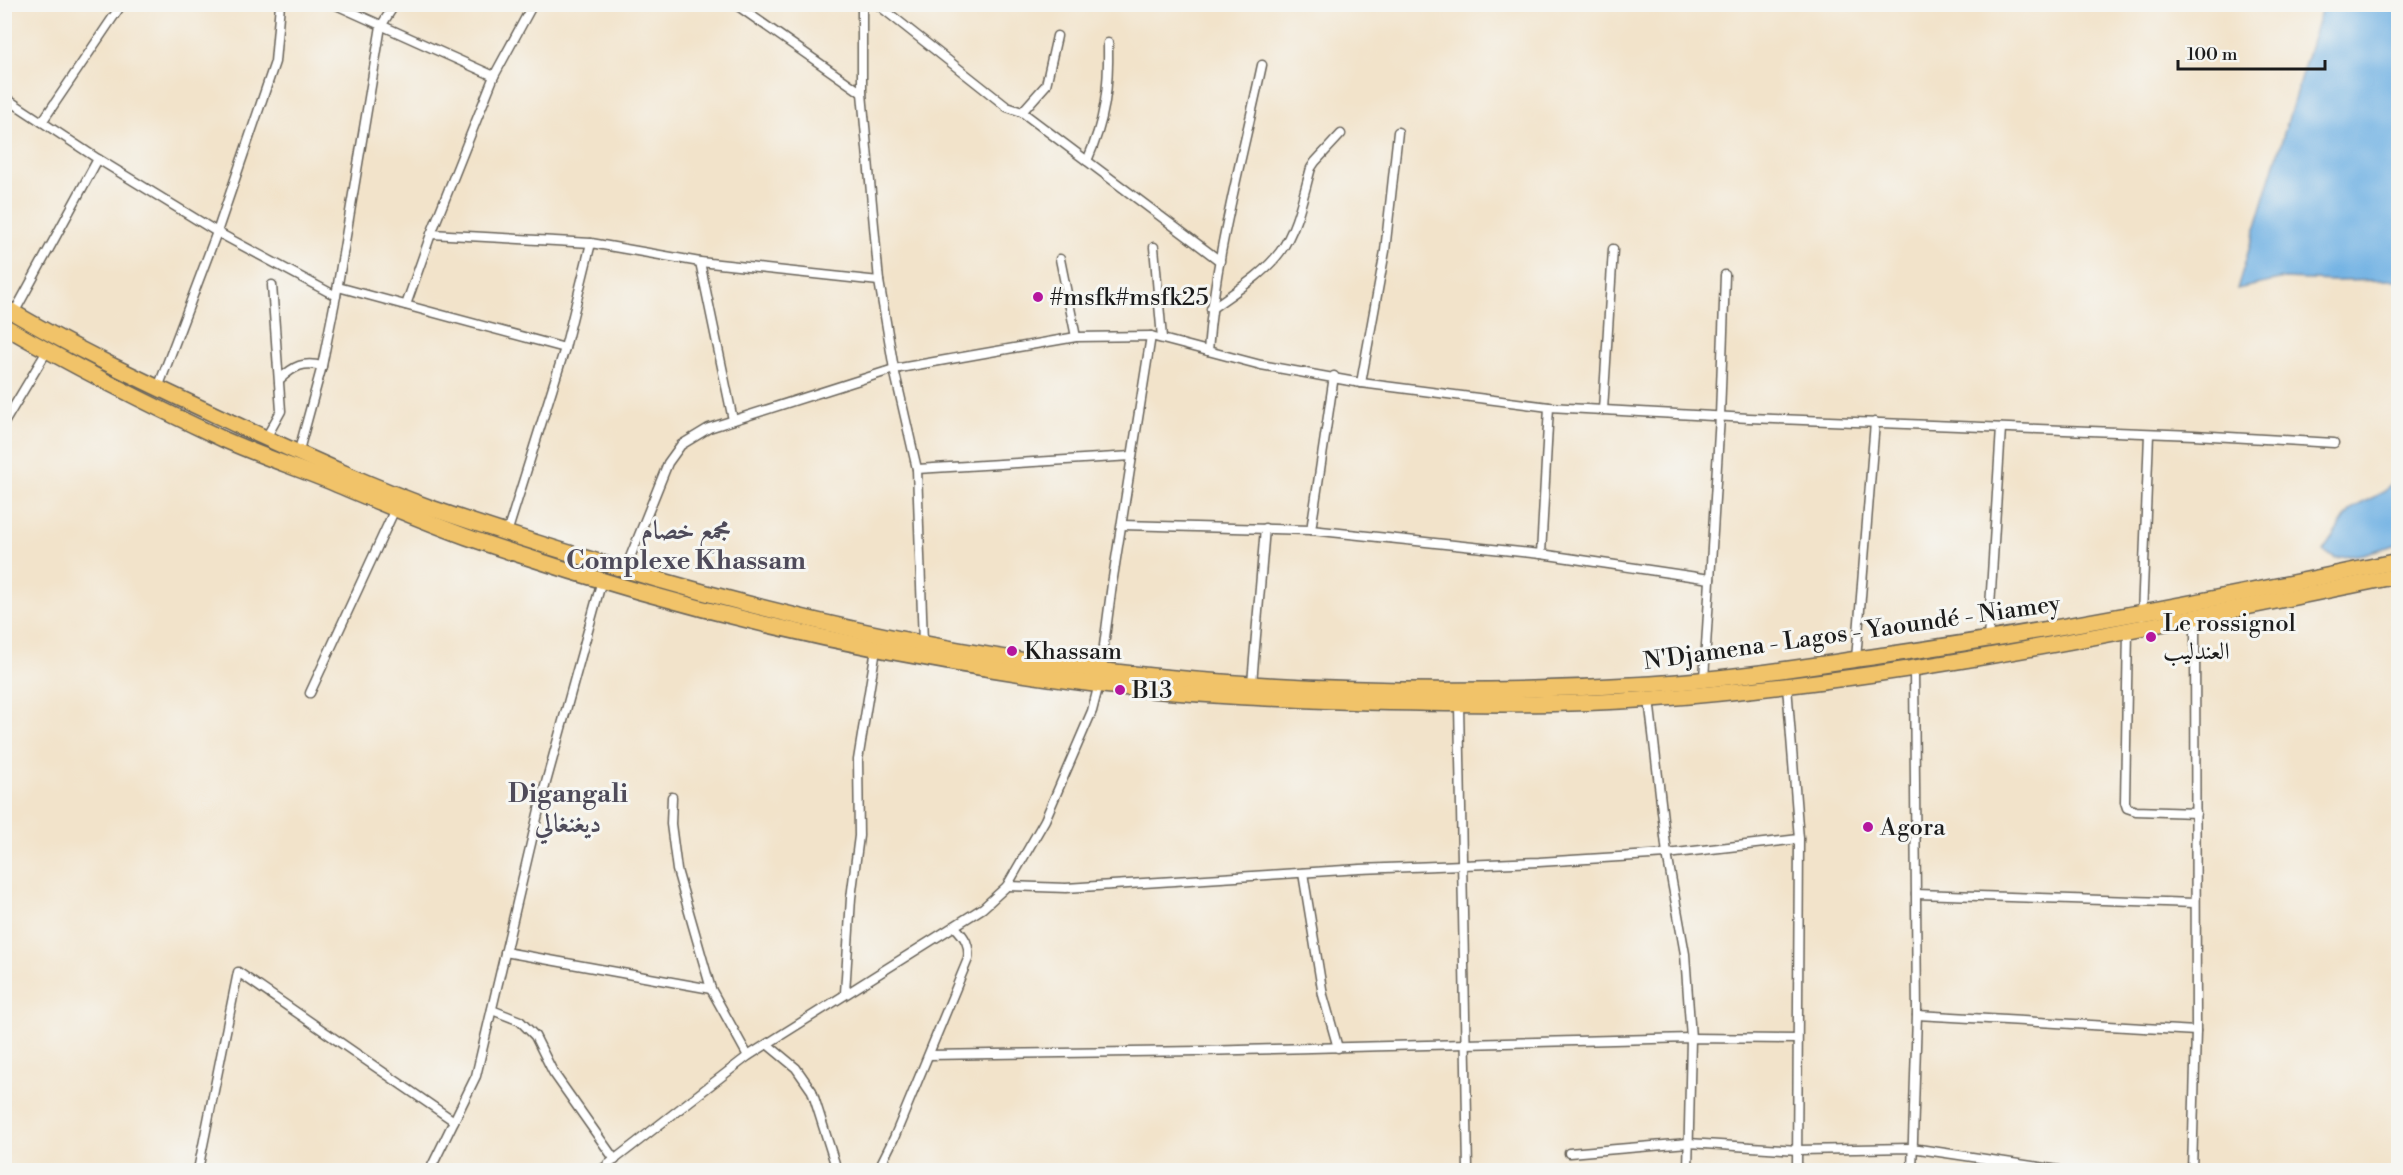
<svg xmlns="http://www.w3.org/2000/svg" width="2403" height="1175" font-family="'Libre Bodoni',Amiri,serif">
<rect width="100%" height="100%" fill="#f6f6f2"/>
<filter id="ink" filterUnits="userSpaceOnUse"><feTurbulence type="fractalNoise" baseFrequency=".0167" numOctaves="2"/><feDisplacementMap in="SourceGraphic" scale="12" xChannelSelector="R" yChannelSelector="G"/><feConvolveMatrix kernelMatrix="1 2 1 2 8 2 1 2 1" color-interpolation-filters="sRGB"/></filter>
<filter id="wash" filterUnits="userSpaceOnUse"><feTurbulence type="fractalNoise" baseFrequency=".008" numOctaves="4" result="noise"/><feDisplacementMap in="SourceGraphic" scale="24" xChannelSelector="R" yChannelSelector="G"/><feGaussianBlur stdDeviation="1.35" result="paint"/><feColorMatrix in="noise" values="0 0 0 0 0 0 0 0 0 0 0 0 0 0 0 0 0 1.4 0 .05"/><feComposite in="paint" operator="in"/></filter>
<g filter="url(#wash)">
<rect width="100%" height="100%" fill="#f2e3ca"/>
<g fill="#6eb0e3" stroke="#456680" stroke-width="1.5">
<path d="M 2323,4 L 2398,5 L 2398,280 L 2334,281 L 2284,279 L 2237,289 Z"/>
<path d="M 2398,473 L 2398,544 L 2363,554 L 2336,558 L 2323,551 L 2351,509 L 2385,491 Z"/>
</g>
</g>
<g filter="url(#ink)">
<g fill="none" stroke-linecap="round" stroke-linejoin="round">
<g stroke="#676259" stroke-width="11">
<g id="street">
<path d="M 334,4 L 494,76 L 431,234 L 406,305"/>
<path d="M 735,4 L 862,93"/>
<path d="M 862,4 L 862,93 L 879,281 L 894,369 L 917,469 L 923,643"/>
<path d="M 877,4 L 1007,107 L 1022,112 L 1220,261"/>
<path d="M 494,76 L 533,4"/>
<path d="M 4,97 L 98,159 L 217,232 L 336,296"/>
<path d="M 1022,112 L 1046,85 L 1057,36"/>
<path d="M 42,122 L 122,4"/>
<path d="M 1087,161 C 1105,120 1109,89 1108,43"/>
<path d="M 431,234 L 591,243 L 700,262 L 879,281"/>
<path d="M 1154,247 L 1162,338"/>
<path d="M 1060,259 L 1076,337"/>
<path d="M 700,262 L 733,420"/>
<path d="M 338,287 L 565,348"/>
<path d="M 1211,309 C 1234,292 1263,275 1280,252 C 1297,229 1303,196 1311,168 L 1315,162 L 1341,134"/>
<path d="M 14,313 L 98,159"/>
<path d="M 1208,351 C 1215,254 1242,159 1262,65"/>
<path d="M 280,379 C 294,366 304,361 322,366"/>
<path d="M 1361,383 L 1385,251 L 1398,132"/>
<path d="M 158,388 L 217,232 L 275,62 L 280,4"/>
<path d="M 1603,410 L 1613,249"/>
<path d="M 4,423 L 47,351"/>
<path d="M 266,438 L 281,411 L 272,285"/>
<path d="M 298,454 L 322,366 L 336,296 L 381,26 L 395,4"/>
<path d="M 917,469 L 1132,456"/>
<path d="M 1122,525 L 1311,530 L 1541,554 L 1710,579"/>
<path d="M 1311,530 L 1334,376"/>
<path d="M 507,533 L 565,348 L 591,243"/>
<path d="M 1541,554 L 1549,407"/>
<path d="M 625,570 L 668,463 L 681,445 L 709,428 L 894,369 L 1076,337 L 1151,336 L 1261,365 L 1361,383 L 1549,407 L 1749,418 L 2194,435 L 2334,443"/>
<path d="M 2142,616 L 2149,434"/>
<path d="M 2128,630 L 2125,802 L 2127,808 L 2136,811 L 2196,813"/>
<path d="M 1988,640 L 2001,428"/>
<path d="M 1856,659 L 1875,422"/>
<path d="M 1704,679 L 1720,416 L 1725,275"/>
<path d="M 1252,683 L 1265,528"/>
<path d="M 1787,686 L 1799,839 L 1797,1170"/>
<path d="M 310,693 L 395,509"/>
<path d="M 1649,699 L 1667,854 L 1685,954 L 1691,1038 L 1688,1170"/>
<path d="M 1459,705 L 1468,1170"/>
<path d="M 672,797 L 671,824 L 677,870 L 711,989 L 748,1056"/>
<path d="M 1303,873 L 1323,995 L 1338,1048"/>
<path d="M 1007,886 L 1066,888 L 1360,869 L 1539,862 L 1667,854 L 1799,839"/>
<path d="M 1916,894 L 2195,903"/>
<path d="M 505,952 L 711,989"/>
<path d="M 845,993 L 851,898 L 859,836 L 858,760 L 876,649"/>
<path d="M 492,1010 L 520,1021 L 535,1036 L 553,1072 L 615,1160"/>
<path d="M 1917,1015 L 2196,1031"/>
<path d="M 767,1044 L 796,1068 L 812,1091 L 837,1170"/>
<path d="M 929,1055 L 1200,1051 L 1691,1038 L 1797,1039"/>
<path d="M 1569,1153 L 1688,1143 L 1798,1150 L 1912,1148 L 2059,1170"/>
<path d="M 198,1170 L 238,972 L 454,1121"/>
<path d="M 430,1170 L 476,1076 L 542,797 L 602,580"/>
<path d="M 601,1170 L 748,1056 L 983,908 L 1007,886 L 1045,820 L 1092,711 L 1099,684 L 1112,584 L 1151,336"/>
<path d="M 878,1170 L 894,1138 L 968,959 C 970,945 965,937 955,927"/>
<path d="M 1912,1170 L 1917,1015 L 1914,669"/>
<path d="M 2192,1170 L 2196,1031 L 2195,616"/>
</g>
</g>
<g stroke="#676259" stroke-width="18">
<g id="highway">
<path d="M 4,307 C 77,351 160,389 237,425 C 301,454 365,484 431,508 C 506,534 581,557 656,579 C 803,621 954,655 1106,671 C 1286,692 1470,695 1651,684 C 1730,679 1808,666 1886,655 C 2058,630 2228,597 2398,561"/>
<path d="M 4,326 C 75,367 150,405 225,440 C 259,455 294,467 329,481 C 374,500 420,520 467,537 C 670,608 881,657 1094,684 C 1184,695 1276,699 1367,702 C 1462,704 1557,706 1652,699 C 1904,680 2152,626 2398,576"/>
</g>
</g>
<use href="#street" stroke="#fff" stroke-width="8"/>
<use href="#highway" stroke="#f1c369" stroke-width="15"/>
</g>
</g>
<g fill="#b5179e" stroke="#f6f6f2" stroke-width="2">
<circle cx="1038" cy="297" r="6"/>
<circle cx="2151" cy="637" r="6"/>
<circle cx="1012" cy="651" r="6"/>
<circle cx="1120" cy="690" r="6"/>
<circle cx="1868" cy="827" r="6"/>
</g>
<g text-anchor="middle" stroke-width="6" stroke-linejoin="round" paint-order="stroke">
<g font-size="24" fill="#1c1c1c" stroke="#f6f6f2" text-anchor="start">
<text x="1050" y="305">#msfk#msfk25</text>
<text x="2163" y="631">Le rossignol<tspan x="2163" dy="28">العندليب</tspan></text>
<text x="1024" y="659">Khassam</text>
<text x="1132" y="698">B13</text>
<text x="1880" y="835">Agora</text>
</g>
<g font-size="24" fill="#1c1c1c" stroke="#f6f6f2">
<text transform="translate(1852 632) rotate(-8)" y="8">N'Djamena - Lagos - Yaoundé - Niamey</text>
</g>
<g font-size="26" font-weight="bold" fill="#4f4b5a" stroke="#f6f6f2">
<text x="686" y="539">مجمع خصام<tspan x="686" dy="30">Complexe Khassam</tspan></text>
<text x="568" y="802">Digangali<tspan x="568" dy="30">ديغنغالي</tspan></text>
</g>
</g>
<rect width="2403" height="1175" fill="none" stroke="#f6f6f2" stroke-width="24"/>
<path d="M2178 60v9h147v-9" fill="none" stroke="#1c1c1c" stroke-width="3"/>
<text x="2187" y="60" font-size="18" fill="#1c1c1c" stroke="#f6f6f2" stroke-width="4.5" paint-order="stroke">100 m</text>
</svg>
